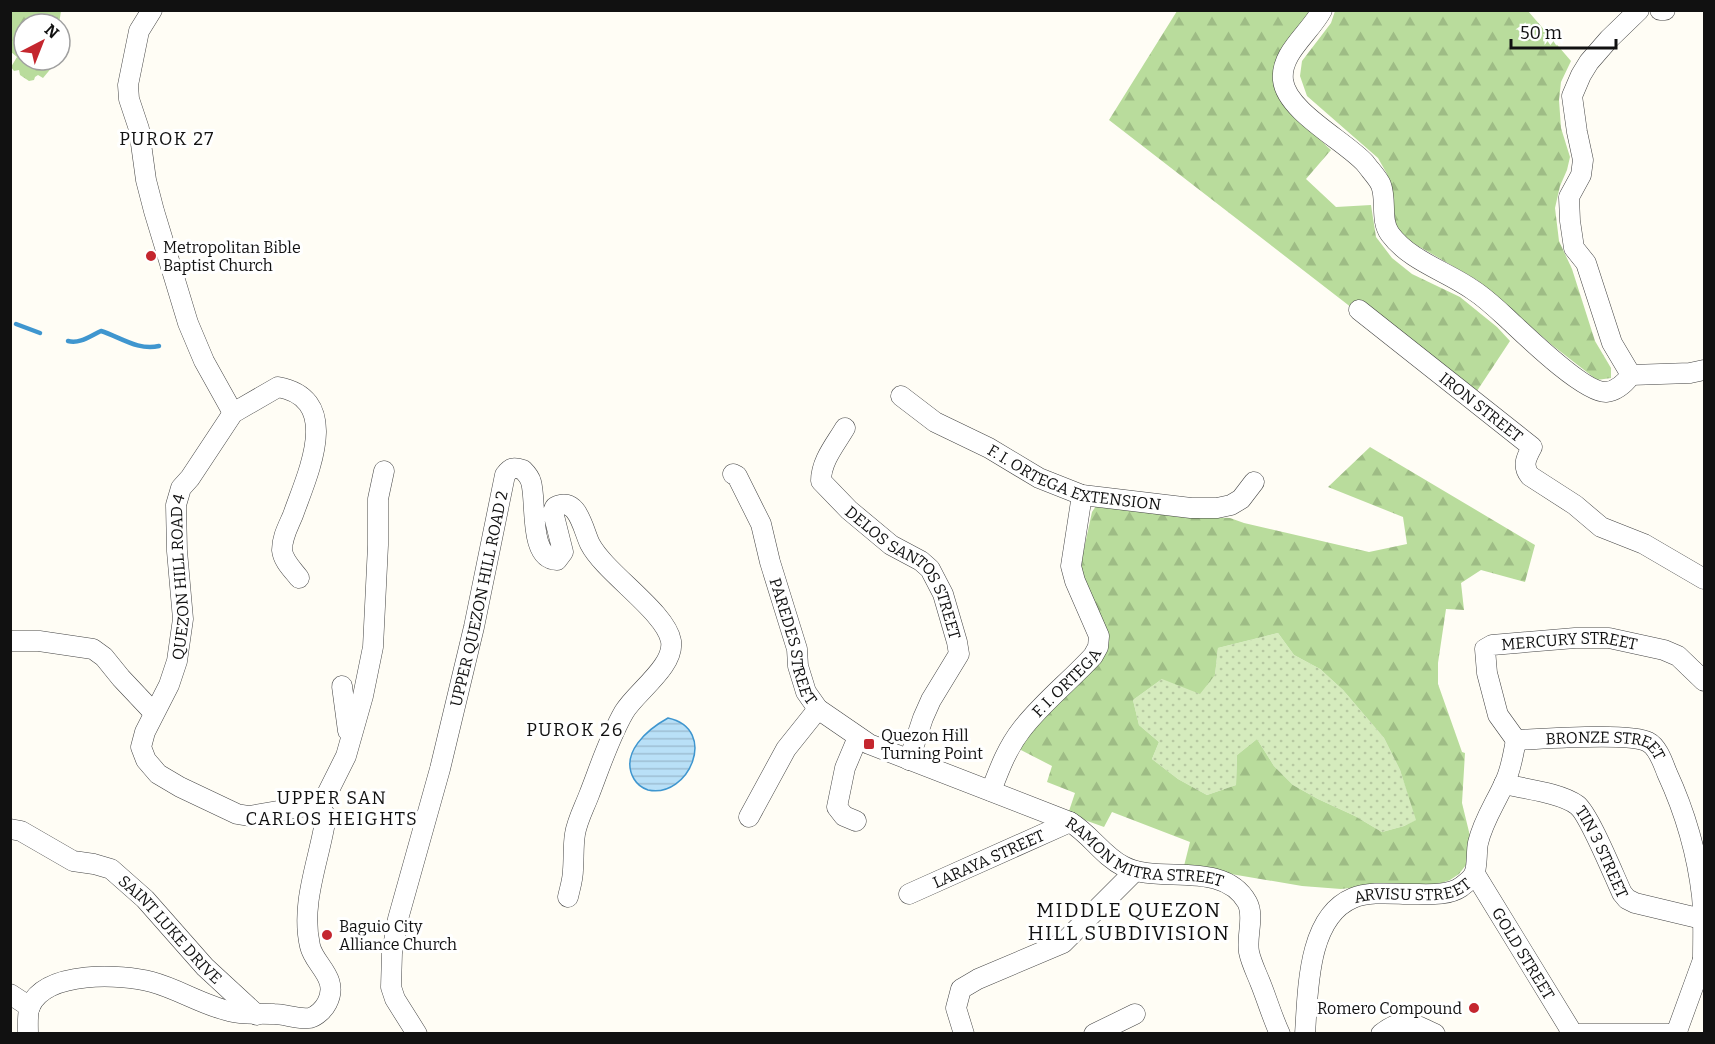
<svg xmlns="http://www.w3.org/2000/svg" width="1715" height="1044" font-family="Bitter,serif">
<defs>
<pattern id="grass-dots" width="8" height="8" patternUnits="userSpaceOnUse" patternTransform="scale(1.5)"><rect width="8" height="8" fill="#d5ebbd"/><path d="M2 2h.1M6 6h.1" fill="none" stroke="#b6c8a1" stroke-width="1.8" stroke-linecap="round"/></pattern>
<pattern id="forest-firs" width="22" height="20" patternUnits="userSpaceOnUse" patternTransform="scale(1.5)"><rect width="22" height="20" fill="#b9dc9c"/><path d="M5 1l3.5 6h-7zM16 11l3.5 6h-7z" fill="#9ebc85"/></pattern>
<pattern id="water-rules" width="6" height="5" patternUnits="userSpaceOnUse" patternTransform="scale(1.5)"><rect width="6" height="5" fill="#b9e0f7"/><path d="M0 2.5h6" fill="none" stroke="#9ebfd3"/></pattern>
</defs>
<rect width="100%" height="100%" fill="#fffdf5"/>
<path fill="url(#grass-dots)" d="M 1278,633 L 1294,655 L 1320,669 L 1343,690 L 1384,738 L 1400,770 L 1417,820 L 1404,826 L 1382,832 L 1355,816 L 1318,799 L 1293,785 L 1274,766 L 1257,739 L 1237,755 L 1236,785 L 1207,795 L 1178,779 L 1152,759 L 1159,742 L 1139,725 L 1133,700 L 1162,679 L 1215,675 L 1218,648 Z"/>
<g fill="url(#forest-firs)" fill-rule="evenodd">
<path d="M 11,10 L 61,11 L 59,24 L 24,24 L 24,60 L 58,60 L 43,78 L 38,75 L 35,77 L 34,80 L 29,81 L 20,75 L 19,70 L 14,71 L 11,67 L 17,57 L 11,52 Z"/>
<path d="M 1177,11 L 1313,11 C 1301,26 1281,44 1275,63 C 1268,88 1314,134 1331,150 L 1306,179 L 1336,207 L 1371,205 L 1376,237 L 1392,258 L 1412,274 L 1460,297 L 1497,327 L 1510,341 L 1471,400 L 1109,120 Z"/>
<path d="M 1335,11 L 1528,11 L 1571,61 L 1561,82 L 1559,100 L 1561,128 L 1570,157 L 1567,170 L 1560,186 L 1555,208 L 1559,241 L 1572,269 L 1595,341 L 1611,368 L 1611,378 L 1597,380 L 1552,345 L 1477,280 L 1406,239 L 1395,224 L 1387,174 L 1378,158 L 1307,96 L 1300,76 L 1302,61 L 1331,23 Z"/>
<path d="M 1370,447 L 1535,545 L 1525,582 L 1481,570 L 1461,583 L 1464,610 L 1446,609 L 1438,663 L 1438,684 L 1462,752 L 1465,753 L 1462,803 L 1470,836 L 1466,865 L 1459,874 L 1450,880 L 1439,884 L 1369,886 L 1341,889 L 1302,886 L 1184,866 L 1190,842 L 1112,812 L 1104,827 L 1068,814 L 1075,793 L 1047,782 L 1052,766 L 1017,748 L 1026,735 L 1101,656 L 1080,567 L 1092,512 L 1096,506 L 1200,517 L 1230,518 L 1244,523 L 1369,552 L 1407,544 L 1403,517 L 1328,487 ZM 1278,633 L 1294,655 L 1320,669 L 1343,690 L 1384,738 L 1400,770 L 1416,820 L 1404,826 L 1382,832 L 1355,816 L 1318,799 L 1293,785 L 1274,766 L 1257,739 L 1237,755 L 1236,785 L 1207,795 L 1178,779 L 1152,759 L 1159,742 L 1139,725 L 1133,700 L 1162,679 L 1200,694 L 1215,675 L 1218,648 Z"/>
</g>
<path fill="url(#water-rules)" stroke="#3f96cf" stroke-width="1.5" d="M 668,718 C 719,729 689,799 648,790 C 642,788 637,784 634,779 C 619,753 648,729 668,718 Z"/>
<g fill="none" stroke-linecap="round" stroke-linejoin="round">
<g stroke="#3f96cf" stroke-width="4.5">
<path d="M 16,324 L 40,333"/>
<path d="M 68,341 C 80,344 90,336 101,331 C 120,337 138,351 159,346"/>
</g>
<g stroke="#444" stroke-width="21">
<g id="minor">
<path d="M 152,10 L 139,31 L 128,85 L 129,99 L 139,129 L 146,180 L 154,211 L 188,323 L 204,361 L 233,413"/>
<path d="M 1322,10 C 1310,33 1280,53 1283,80 C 1286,111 1345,141 1365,163 C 1370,170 1378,178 1381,185 C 1387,201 1380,220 1390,234 C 1410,261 1446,271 1473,290 C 1487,299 1499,311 1511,322 C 1528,338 1585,393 1606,392 C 1617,391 1625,383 1631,375"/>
<path d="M 1660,10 L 1665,10"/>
<path id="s1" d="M 1359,310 L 1532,447 C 1526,458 1522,466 1530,476 L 1575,505 L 1601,527 L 1644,544 L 1704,579"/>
<path d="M 1631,375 L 1612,343 L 1586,263 L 1574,248 L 1570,221 L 1569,197 L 1581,175 L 1583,160 L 1577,132 L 1572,96 L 1581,75 L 1589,62 L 1609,39 L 1639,10"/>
<path d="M 1631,375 L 1690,373 L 1704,370"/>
<path id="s2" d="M 901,396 L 935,422 L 989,448 L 1039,478 L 1082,495 L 1191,508 L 1217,508 L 1231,505 L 1241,499 L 1254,482"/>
<path id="s3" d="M 845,428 C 835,445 821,461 821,481 L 849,510 L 891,545 L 921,561 L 930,569 L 943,594 L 957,642 L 959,654 L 931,700 L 923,718 L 909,760"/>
<path id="s4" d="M 733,474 L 737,476 L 761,524 L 770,562 L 797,649 L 798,666 L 806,692 L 818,709 L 869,744 L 1070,822 C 1090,834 1103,856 1123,866 C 1157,885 1223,859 1247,902 C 1255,916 1246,936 1249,952 C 1251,962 1256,972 1260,982 C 1267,999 1272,1017 1280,1034"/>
<path d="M 10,641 L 39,641 L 93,649 L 104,657 L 121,678 L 154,713"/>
<path d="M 342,686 L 348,731"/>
<path id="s5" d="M 1516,740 C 1541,739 1630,732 1648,742 C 1658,747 1663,763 1667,773 C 1685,812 1697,853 1702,896 C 1704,917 1703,939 1703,960"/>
<path id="s6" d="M 1516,740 L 1498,715 L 1487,673 L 1485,649 L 1492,645 L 1575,638 L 1609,638 L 1664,650 L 1678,656 L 1704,681"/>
<path id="s7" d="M 1504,784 C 1525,789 1561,793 1577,805 C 1589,814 1614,876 1622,893 L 1627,899 L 1635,903 L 1702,919"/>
<path id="s8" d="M 991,791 C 999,770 1007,748 1022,729 C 1043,702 1070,681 1093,656 L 1098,647 L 1099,636 L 1075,581 L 1071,566 L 1082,495"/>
<path d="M 320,808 L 346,756 L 363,696 L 373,647 L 378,545 L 378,499 L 384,471"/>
<path d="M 749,817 L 786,749 L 818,709"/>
<path d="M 856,821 L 844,816 L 837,807 L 845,768 L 858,737"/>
<path id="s9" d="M 10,829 L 21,831 L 73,861 L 94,864 L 111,869 L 145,899 L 205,967 L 257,1015"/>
<path id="s10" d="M 1475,874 L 1573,1034"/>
<path id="s11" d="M 909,894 L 1070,822"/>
<path d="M 10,994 L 30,1007"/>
<path id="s12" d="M 28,1034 C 28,1026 27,1013 30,1006 C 47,970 121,974 152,982 C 178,989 203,1005 229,1011 C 244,1015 259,1013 274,1014 C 285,1014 299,1020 310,1018 C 317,1016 324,1009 327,1003 C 340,978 314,965 310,946 C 300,902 320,859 326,816 L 320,808 L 313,805 L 249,816 L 237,814 L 180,787 L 158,774 L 146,760 L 141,747 L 145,732 L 169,685 L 177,661 L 183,619 L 177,551 L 176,505 L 181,488 L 190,478 L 233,413 L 278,387 C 344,399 307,475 293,515 C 288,527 282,537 282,550 C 283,561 293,570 299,578"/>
<path id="s13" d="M 417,1034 L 395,999 L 391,987 L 392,953 L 398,919 L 440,769 L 474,627 L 505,475 C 511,467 514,467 523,470 C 527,474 530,478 531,482 C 537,501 528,559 557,560 L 563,552 L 553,512 L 555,507 C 578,495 583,530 590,544 C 605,573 666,612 671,641 C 675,666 636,692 624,712 C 609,738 600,767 589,795 C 584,808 577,821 575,834 C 573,846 574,858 573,870 C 573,879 570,888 568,897"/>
<path d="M 964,1034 L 956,1008 L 961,989 L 978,979 L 1063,943 L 1135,871"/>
<path d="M 1094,1034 L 1135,1014"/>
<path id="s14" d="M 1305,1034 C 1308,992 1307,917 1353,898 C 1370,891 1394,894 1412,894 C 1427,894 1448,896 1461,887 C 1465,884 1472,879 1474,874 C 1478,866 1476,852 1478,843 C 1483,821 1495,804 1504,784 C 1511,771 1513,755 1516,740"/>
<path d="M 1381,1034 C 1402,1017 1413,1023 1435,1034"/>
<path d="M 1569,1034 L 1678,1034"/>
<path d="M 1676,1034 L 1704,957"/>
</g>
</g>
<use href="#minor" stroke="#fff" stroke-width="20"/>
</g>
<g fill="#c4262e" stroke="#fff" stroke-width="2">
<circle cx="151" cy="256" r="6"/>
<rect x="863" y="738" width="12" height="12" rx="3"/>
<circle cx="327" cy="935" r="6"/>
<circle cx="1474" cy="1008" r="6"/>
</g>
<g text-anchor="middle" stroke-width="6" stroke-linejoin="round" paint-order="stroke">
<g font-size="16" fill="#111" stroke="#fff" text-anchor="start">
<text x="163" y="253">Metropolitan Bible<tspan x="163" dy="18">Baptist Church</tspan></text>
<text x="881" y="741">Quezon Hill<tspan x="881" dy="18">Turning Point</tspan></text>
<text x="339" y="932">Baguio City<tspan x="339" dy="18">Alliance Church</tspan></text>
<text x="1462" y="1014" text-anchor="end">Romero Compound</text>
</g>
<g font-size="16" fill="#111" stroke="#fff">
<text dy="6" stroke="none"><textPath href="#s1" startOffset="156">IRON STREET</textPath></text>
<text dy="6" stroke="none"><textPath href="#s2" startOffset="195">F. I. ORTEGA EXTENSION</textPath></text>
<text dy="6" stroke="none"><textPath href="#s3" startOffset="186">DELOS SANTOS STREET</textPath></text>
<text dy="6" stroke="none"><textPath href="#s12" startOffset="936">QUEZON HILL ROAD 4</textPath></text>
<text dy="6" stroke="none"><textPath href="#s13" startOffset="453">UPPER QUEZON HILL ROAD 2</textPath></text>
<text dy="6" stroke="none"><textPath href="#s4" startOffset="180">PAREDES STREET</textPath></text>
<text dy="6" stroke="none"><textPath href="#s6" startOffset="184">MERCURY STREET</textPath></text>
<text dy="6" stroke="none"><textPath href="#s8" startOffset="134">F. I. ORTEGA</textPath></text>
<text dy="6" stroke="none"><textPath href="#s5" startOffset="92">BRONZE STREET</textPath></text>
<text dy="6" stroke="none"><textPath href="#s4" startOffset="615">RAMON MITRA STREET</textPath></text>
<text dy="6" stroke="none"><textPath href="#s7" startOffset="130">TIN 3 STREET</textPath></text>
<text dy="6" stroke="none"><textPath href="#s11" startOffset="87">LARAYA STREET</textPath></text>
<text dy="6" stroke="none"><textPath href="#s14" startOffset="212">ARVISU STREET</textPath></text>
<text dy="6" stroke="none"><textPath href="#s9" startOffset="195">SAINT LUKE DRIVE</textPath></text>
<text dy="6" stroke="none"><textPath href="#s10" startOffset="93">GOLD STREET</textPath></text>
</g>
<g font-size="18" letter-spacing="1.5" fill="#111" stroke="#fff">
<text x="167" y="145">PUROK 27</text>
<text x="575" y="736">PUROK 26</text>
<text x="332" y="804">UPPER SAN<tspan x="332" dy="21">CARLOS HEIGHTS</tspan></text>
</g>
<g font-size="20" letter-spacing="1.5" fill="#111" stroke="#fff">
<text x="1129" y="917">MIDDLE QUEZON<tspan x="1129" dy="23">HILL SUBDIVISION</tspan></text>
</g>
</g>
<rect width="1715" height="1044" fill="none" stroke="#111111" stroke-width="24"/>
<g transform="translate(42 42) rotate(42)"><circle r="28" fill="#ffffff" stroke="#a0a0a0" stroke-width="1.5"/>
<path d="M0-4.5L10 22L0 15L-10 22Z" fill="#c4262e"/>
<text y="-9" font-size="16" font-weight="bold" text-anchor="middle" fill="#111111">N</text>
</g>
<path d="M1511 39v9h105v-9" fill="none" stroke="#111111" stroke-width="3"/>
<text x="1520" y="39" font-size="18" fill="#111111" stroke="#ffffff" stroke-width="4.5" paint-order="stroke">50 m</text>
</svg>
